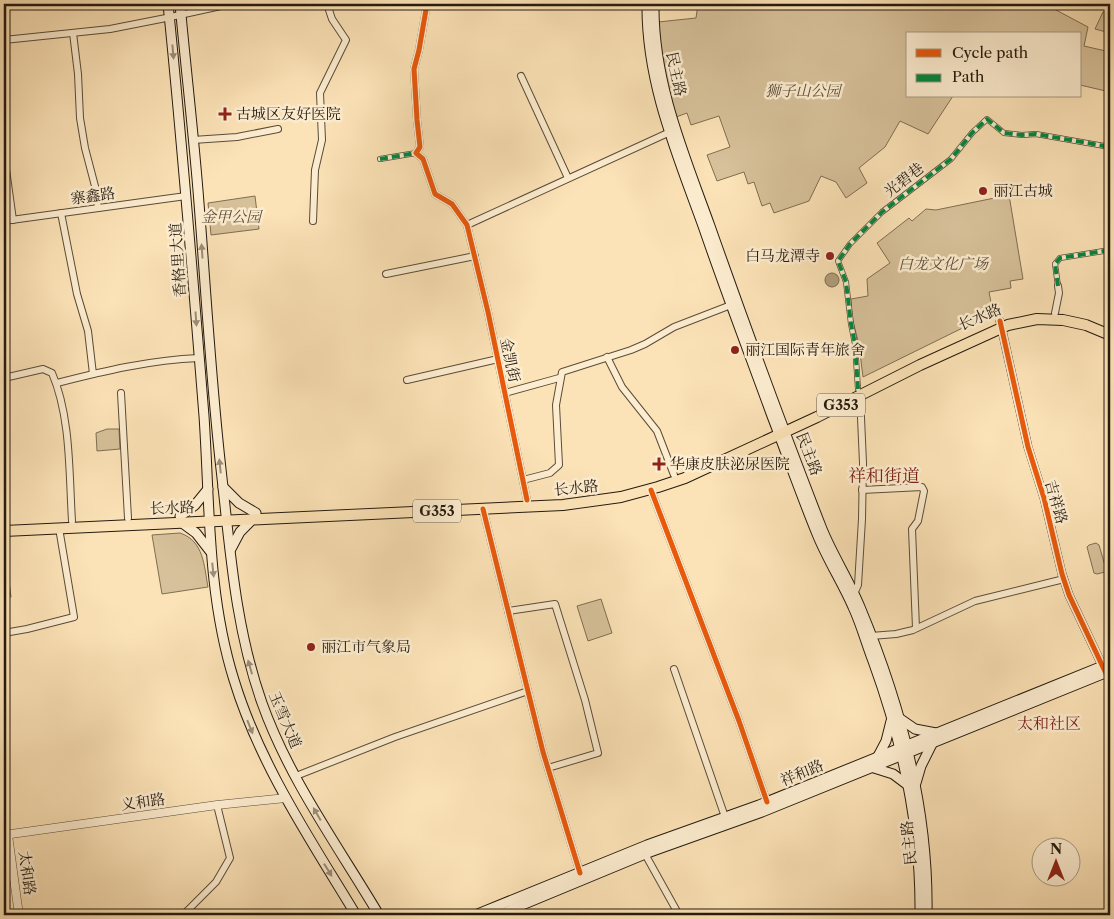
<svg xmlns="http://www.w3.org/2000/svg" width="1114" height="919" font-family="'Libre Caslon Text','Noto Serif SC',serif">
<rect width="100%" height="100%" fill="#fce3b7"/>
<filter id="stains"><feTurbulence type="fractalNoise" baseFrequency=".004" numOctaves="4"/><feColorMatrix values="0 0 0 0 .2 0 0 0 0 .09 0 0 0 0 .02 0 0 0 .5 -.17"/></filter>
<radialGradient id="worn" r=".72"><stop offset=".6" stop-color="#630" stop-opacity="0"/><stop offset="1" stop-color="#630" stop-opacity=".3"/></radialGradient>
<g fill="#d7c19a" stroke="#7e6e54">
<path d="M 698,4 L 1056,4 L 1058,5 L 1056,10 L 1088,27 L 1084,46 L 1110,52 L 1110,92 L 1080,85 L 1080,34 L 908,34 L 908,96 L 953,96 L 928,134 L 900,121 L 885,147 L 859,168 L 867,183 L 846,198 L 836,182 L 821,176 L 809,201 L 774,213 L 770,203 L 762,206 L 754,182 L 748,184 L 744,172 L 717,181 L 707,155 L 730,147 L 719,116 L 691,125 L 687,113 L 676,117 L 663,73 L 658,22 L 696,18 Z"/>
<path d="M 1103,12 L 1110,14 L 1110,33 L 1095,29 Z"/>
<path d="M 1009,195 L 1023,279 L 1010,281 L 1011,288 L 989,292 L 993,313 L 863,377 L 859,345 L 852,317 L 851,299 L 868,296 L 867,279 L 890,263 L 877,243 L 909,218 L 912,221 L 926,209 L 936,210 Z"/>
<path d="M 255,196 L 259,229 L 211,235 L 208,203 Z"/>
<path d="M 107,429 L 119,429 L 120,449 L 97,451 L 96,433 Z"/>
<path d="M 180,533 C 204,541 204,566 208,587 L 162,594 L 152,535 Z"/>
<path d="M 4,540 L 11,597 L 4,598 Z"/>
<path d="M 1096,543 L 1099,545 L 1106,569 L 1105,572 L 1097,574 L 1094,573 L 1087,547 L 1089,545 Z"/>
<path d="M 601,599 L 612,633 L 588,641 L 577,606 Z"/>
</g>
<circle fill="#b39f7e" stroke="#7a6a52" cx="832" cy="280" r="7"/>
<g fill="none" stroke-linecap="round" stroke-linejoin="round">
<g stroke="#5a4c39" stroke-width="6">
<g id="pedestrian">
<path d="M 380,159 L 416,153"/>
<path d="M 1058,286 L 1055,264 L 1060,258 L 1110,250"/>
<path d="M 858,389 L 855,344 L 851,324 L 846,282 L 838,261 L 850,244 L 882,212 L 951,159 L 972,133 L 987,119 L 1004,133 L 1022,135 L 1036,134 L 1110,147"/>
</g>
</g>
<g stroke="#5a4c39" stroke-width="8">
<g id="minor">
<path d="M 427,4 L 419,50 L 414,69 L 417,120 L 420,147 L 416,153 L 423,159 L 435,194 L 452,204 L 467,225 L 488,312 L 527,500"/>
<path d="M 73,33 L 78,74 L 80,118 L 85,148 L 96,190 L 98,208"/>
<path d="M 4,40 L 110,29 L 166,18 L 230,4"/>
<path d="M 521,76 L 568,178"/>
<path d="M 193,140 L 237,137 L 278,129"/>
<path d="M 4,155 L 13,220"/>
<path d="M 61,213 L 77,294 L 88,331 L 93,374"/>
<path d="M 4,221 L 186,196"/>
<path d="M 313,221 L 315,170 L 322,140 L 320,93 L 346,40 L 332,19 L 327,4"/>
<path d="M 467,225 L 670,132"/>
<path d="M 386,274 L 475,256"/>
<path d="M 1055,313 L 1059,293 L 1058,286"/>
<path d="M 607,357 L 622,387 L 657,431 L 674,475"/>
<path d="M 4,378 L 43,369 L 52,373 C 71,417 69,474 72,521"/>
<path d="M 407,380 L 498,359"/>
<path d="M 57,383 C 104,371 150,360 199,358"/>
<path d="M 121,393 L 128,518"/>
<path d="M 505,393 L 559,378"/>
<path d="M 523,480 L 550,473 L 559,465 L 556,405 L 562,372 L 631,350 L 645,344 L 674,327 L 731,305"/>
<path d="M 651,490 L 739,721 L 767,802"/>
<path d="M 862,490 L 922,487 L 924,491 L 918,521 L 912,529 L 916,628"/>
<path d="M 483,509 L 543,752 L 580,873"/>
<path d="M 854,594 L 858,585 L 862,519 L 863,463 L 860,395"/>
<path d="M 508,611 L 555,604 L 585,700 L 598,753 L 548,768"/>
<path d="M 4,633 L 27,629 L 74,617 L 59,528"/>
<path d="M 871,636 L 896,634 L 913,630 L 975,601 L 1064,579"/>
<path d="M 674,669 L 725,817"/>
<path d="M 296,776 L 395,737 L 528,691"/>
<path d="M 645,854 L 679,915"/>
<path d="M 183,915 L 216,882 L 230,858 L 217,805"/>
</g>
</g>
<g stroke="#5a4c39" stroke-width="9">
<g id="tertiary">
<path d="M 1000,321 L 1028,447 L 1044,498 L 1062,574 L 1069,595 L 1110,682"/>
<path d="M 4,835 L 217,805 L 286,798"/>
<path d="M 8,835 L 19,915"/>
</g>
</g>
<g stroke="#241a0f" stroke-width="11">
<g id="secondary">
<path d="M 168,4 C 182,141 193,278 204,416 C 210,504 207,594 234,680 C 260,765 310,839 356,915"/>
<path d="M 180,4 C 186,70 194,137 199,203 C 206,292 211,381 221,469 C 230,548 235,627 262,703 C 289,779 338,846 379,915"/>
<path d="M 647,4 C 646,82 677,154 703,226 C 725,290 749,353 772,416 C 787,455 801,495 817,534 C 827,559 842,582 853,607 C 861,624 866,643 873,661 C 903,743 921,828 920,915"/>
<path d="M 654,4 C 653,82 684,154 710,226 C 746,328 783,429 822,529 C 833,556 849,580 860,607 C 901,705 929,809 927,915"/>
<path d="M 223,487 L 239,503 L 256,513"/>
<path d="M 180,516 L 195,505 L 208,489"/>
<path d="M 181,522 L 196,533 L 210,551"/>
<path d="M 231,549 L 240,532 L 253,519"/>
<path d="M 899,718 L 915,729 L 936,733"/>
<path d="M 877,758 L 886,741 L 891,721"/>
<path d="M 874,768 L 893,774 L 909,786"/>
<path d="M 916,783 L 921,766 L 932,744"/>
<path d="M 475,915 L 647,845 L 759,805 L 1110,663"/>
<path d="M 498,915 L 650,852 L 762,812 L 1110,671"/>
</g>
</g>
<g stroke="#241a0f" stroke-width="12">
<path id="trunk" d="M 4,531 L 563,505 L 621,497 L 658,487 L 685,478 L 817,417 L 920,365 L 1008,325 L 1037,319 L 1063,320 L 1086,325 L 1110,335"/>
</g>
<use href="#pedestrian" stroke="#fdedd0" stroke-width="4.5"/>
<use href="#minor" stroke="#fdedd0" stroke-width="6"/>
<use href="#tertiary" stroke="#fdedd0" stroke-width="8"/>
<use href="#secondary" stroke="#fdedd0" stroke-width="9"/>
<use href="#trunk" stroke="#fce3b7" stroke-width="10"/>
<g stroke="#00873e" stroke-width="4" stroke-dasharray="8 4" stroke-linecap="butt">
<path d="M 380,159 L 416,153"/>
<path d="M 1058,286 L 1055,264 L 1060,258 L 1110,250"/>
<path d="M 858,389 L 855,344 L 851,324 L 846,282 L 838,261 L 850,244 L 882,212 L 951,159 L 972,133 L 987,119 L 1004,133 L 1022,135 L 1036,134 L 1110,147"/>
</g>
<g stroke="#fdedd0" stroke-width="8">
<g id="cycleway">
<path d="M 427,4 L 419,50 L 414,69 L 417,120 L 420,147 L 416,153 L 423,159 L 435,194 L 452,204 L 467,225 L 488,312 L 527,500"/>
<path d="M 1000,321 L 1028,447 L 1044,498 L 1062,574 L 1069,595 L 1110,682"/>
<path d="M 651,490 L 739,721 L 767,802"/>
<path d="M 483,509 L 543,752 L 580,873"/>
</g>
</g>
<use href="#cycleway" stroke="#e8590c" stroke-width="5"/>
</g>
<defs><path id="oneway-solid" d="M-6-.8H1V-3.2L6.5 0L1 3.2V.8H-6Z" transform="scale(1.25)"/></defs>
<g fill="#9b8e79">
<use href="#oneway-solid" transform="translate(173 52) rotate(85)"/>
<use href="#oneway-solid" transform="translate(202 251) rotate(-94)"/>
<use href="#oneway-solid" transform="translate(196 319) rotate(86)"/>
<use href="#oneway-solid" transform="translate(220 466) rotate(-96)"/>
<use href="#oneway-solid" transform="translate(213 570) rotate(84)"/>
<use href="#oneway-solid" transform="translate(250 667) rotate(-106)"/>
<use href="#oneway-solid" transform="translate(250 727) rotate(68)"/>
<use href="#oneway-solid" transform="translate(317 814) rotate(-120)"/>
<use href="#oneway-solid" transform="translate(328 870) rotate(58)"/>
</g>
<g fill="#8f2418" stroke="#fdedd0" stroke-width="2">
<path d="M222.5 106.5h5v5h5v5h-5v5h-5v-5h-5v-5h5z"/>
<circle cx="983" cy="191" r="5"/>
<circle cx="830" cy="256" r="5"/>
<circle cx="735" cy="350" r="5"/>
<path d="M656.5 456.5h5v5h5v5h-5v5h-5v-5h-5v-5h5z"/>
<circle cx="311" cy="647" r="5"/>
</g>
<g text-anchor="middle" stroke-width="5" stroke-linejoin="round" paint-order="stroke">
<g fill="#fdedd0" stroke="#655949" stroke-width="1">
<rect x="817" y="393.5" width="48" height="23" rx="4"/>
<rect x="413" y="499.5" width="48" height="23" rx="4"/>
</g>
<g font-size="14" font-weight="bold" fill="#241a0f">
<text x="841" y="410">G353</text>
<text x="437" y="516">G353</text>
</g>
<g font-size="15" fill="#241a0f" stroke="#fdedd0">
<text transform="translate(676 74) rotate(78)" y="5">民主路</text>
<text transform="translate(904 180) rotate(-38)" y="5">光碧巷</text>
<text transform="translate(93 196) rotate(-8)" y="5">寨鑫路</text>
<text transform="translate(178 260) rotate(-94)" y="5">香格里大道</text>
<text transform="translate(980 317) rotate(-23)" y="5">长水路</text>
<text transform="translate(510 360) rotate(78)" y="5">金凯街</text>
<text transform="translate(809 454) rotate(69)" y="5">民主路</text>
<text transform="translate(576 488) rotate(-6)" y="5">长水路</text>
<text transform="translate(1056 502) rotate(74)" y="5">吉祥路</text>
<text transform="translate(172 508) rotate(-2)" y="5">长水路</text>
<text transform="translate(285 720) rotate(67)" y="5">玉雪大道</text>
<text transform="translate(802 773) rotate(-22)" y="5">祥和路</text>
<text transform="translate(143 802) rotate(-8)" y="5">义和路</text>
<text transform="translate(909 843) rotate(-96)" y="5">民主路</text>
<text transform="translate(27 873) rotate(82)" y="5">太和路</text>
</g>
<g font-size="15" font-style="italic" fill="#5a4c39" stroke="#fdedd0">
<text x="803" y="96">狮子山公园</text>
<text x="231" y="222">金甲公园</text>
<text x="943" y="269">白龙文化广场</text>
</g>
<g font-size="15" fill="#241a0f" stroke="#fdedd0" text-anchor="start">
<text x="236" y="119">古城区友好医院</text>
<text x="993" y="196">丽江古城</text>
<text x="820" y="261" text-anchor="end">白马龙潭寺</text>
<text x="745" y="355">丽江国际青年旅舍</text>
<text x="670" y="469">华康皮肤泌尿医院</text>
<text x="321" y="652">丽江市气象局</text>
</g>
<g font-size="16" fill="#7a1f14" stroke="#fdedd0">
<text x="1049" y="729">太和社区</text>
</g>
<g font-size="18" fill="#7a1f14" stroke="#fdedd0">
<text x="884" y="482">祥和街道</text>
</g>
</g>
<rect width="1114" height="919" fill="none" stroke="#fce3b7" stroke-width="20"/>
<rect x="5" y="5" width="1104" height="909" fill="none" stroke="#241a0f" stroke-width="2.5"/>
<rect x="10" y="10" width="1094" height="899" fill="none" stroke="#241a0f"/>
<rect x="906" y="32" width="175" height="65" fill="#fdedd0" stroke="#a69983"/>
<rect x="916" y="49" width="25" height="8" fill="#e8590c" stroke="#a69983"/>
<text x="952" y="58" font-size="15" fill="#241a0f">Cycle path</text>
<rect x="916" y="74" width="25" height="8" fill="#00873e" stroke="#a69983"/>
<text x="952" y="82" font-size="15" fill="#241a0f">Path</text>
<g transform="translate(1056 862)"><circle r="24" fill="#fdedd0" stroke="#a69983"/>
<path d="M0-4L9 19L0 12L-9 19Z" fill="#8f2418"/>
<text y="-8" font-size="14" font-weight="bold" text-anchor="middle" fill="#241a0f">N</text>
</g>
<rect width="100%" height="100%" filter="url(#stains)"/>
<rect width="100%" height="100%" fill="url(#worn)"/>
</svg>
